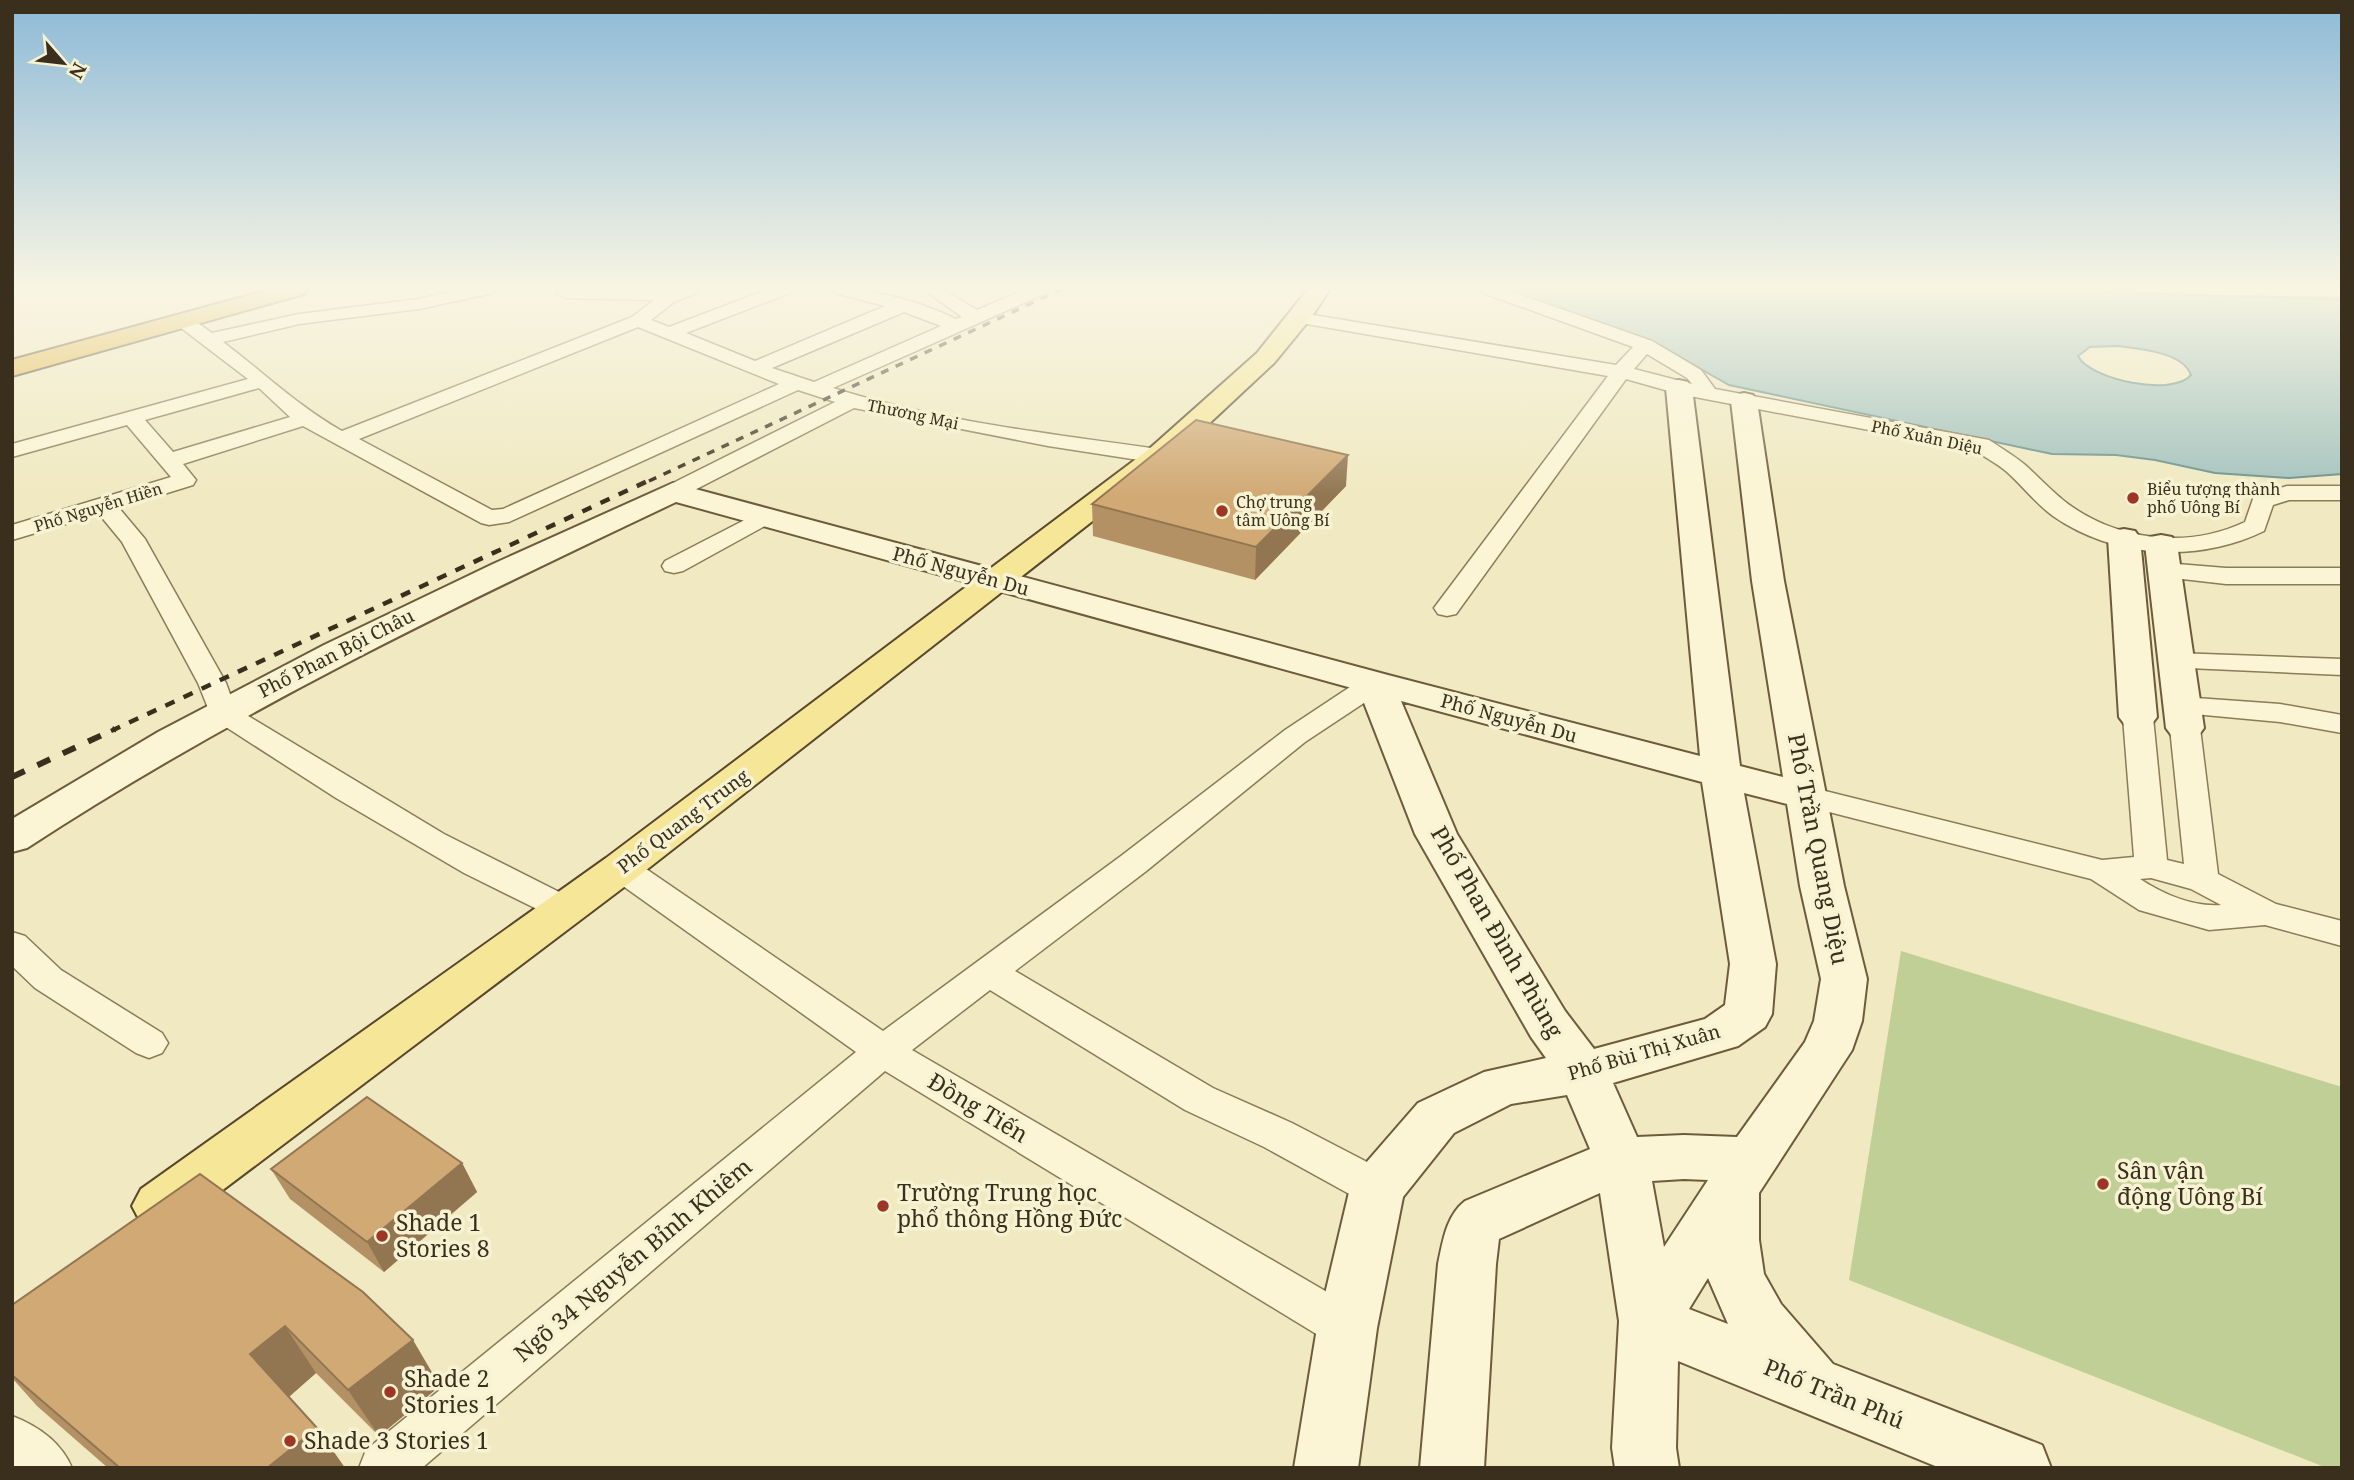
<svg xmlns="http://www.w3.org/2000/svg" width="2354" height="1480" font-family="'Noto Serif',serif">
<rect width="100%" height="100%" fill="#f0e9c1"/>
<path fill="#c0cf95" d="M 1901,951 L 2342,1087 L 2342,1468 L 2327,1468 L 1849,1280 Z"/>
<path fill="#a4c3be" stroke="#6b918d" stroke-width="2" fill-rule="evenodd" d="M 1505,289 L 2025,289 L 2342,300 L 2342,474 L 2289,478 L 2215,473 L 2155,460 L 2116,455 L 2052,454 L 1729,385 L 1655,343 ZM 2119,346 C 2140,349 2183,352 2191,375 C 2173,397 2090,380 2078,356 L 2090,347 Z"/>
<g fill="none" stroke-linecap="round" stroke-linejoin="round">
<g stroke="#8b7b58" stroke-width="3">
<g id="street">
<path d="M 465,289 L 496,289 L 493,293 L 419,309 L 299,324 L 223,342 C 263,372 299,407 342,431 L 632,317 L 654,300 L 565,298 L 556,293 L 562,289 L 649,289 L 666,292 L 676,289 L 698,289 L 696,293 L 674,302 L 651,320 L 669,327 L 769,289 L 792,289 L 790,293 L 686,333 L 755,361 L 885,306 L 835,293 L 833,289 C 876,289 918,301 956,319 L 962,317 L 923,289 L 942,289 L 977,310 L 1026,289 L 1048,289 L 1046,293 L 833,388 C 936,421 1051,434 1158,449 L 1166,451 L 1169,456 L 1166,461 L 1158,463 L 1048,446 L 854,408 L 681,497 L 665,497 L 662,492 L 665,487 L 835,402 L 798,390 L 509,522 L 489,525 L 481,523 L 303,426 L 183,464 L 196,480 L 193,485 L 119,508 L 145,539 L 226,683 L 235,708 L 444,834 L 577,901 L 582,909 L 577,917 L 565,921 L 553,917 L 464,873 L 336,798 L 212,718 L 198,683 L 122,542 L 99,514 L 12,540 L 12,525 L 171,477 L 127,425 L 12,457 L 12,444 L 248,379 L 176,324 L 173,320 L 176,316 L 188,316 L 212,333 L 299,314 L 419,299 ZM 904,312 L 941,326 L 814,382 L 772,368 ZM 638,327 L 779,384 L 503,509 L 492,510 L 359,439 ZM 259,388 L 290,417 L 173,452 L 145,420 Z"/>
<path d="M 1480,289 L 1504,289 L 1652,341 L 1701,370 L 1715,389 L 1989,440 C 2001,448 2013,455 2024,464 C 2039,477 2052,492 2068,504 C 2119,541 2188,549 2245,522 L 2254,496 L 2287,486 L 2342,486 L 2342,500 L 2289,500 L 2273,505 L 2264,531 C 2198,563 2115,559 2053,516 C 2035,503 2022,485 2006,471 C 1996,463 1985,457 1974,450 L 1679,394 L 1626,379 L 1456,614 L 1447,616 L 1438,614 L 1434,608 L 1608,376 L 1301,323 L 1292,318 L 1301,313 L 1616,365 L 1633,347 L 1483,293 ZM 1647,354 L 1687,378 L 1692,384 L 1634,369 Z"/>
<path d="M 2176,289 L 2342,289 L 2342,297 L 2185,294 Z"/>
<path d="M 764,510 L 772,512 L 776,517 L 772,522 L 683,571 L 674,573 L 665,571 L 662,566 L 665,561 Z"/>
<path d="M 2165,563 L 2226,568 L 2342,568 L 2342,584 L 2226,584 L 2156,576 L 2152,571 L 2156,566 Z"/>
<path d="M 2176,653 L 2342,659 L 2342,675 L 2166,667 L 2162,661 L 2166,655 Z"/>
<path d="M 1375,675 L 1385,677 L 1389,683 L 1385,689 L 1305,742 L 1145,872 L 1015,971 L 1213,1088 L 1292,1123 L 1392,1175 L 1398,1188 L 1392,1201 L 1377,1206 L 1362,1201 L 1264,1147 L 1185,1110 L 990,990 L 912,1050 L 1363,1313 L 1370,1328 L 1363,1343 L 1347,1349 L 1331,1343 L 885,1071 L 422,1468 L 359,1468 L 366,1450 L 856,1052 L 609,876 L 604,868 L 609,860 L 621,857 L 633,860 L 883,1031 L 1121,856 L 1285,730 L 1365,677 Z"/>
<path d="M 2182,697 L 2280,704 L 2342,715 L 2342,733 L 2280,722 L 2172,712 L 2168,706 L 2172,700 Z"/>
<path d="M 2138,708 L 2148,711 L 2153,717 L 2167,860 L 2184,864 L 2170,728 L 2175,722 L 2185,719 L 2195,722 L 2200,728 L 2218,874 L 2276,904 L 2342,921 L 2342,946 L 2265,925 L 2209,930 L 2139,910 L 2091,879 L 1794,803 L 1789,796 L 1794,789 L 1805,786 L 2102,860 L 2134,857 L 2123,717 L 2128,711 ZM 2151,878 L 2191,889 L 2221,905 C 2193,907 2163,894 2140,879 Z"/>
<path d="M 12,932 L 25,936 L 61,970 L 162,1033 L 168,1043 L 162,1053 L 149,1058 L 136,1053 L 35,988 L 12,966 Z"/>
<path d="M 12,1416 C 38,1426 61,1442 72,1468 L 12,1468 Z"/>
</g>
</g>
<g stroke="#6d5b3b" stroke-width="4">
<g id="secondary">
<path d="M 1679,380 L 1688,382 L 1692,388 L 1740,766 L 1783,777 L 1752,581 L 1731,401 L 1735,395 L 1744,393 L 1753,395 L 1757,401 L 1784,581 L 1844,886 L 1867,979 L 1862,1021 L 1852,1050 L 1759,1193 L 1759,1240 L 1764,1274 L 1781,1304 L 1833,1364 L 2042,1445 L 2051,1468 L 1940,1468 L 1678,1361 L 1676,1448 L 1679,1468 L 1615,1468 L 1612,1448 L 1619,1321 L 1600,1193 L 1499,1239 L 1496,1264 L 1484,1468 L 1420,1468 L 1438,1264 C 1443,1241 1446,1216 1465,1201 L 1590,1149 L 1567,1095 L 1511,1104 L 1454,1133 L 1403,1197 L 1377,1328 L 1358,1468 L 1294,1468 L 1317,1328 L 1350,1188 L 1358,1172 L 1418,1103 L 1484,1072 L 1546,1058 L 1531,1037 L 1415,834 L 1359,690 L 676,502 C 452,608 235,712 27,848 L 12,852 L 12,819 L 158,732 L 324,645 L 493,564 L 673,483 L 1388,675 L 1700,756 L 1666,388 L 1670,382 ZM 1401,701 L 1702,782 L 1730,964 L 1725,1005 L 1705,1019 L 1594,1049 L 1565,1011 L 1457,834 ZM 1744,793 L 1787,804 L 1800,886 L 1821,979 L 1814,1021 L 1805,1042 L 1737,1137 L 1684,1135 L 1637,1137 L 1613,1083 L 1738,1046 L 1765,1027 L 1772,1014 L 1776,964 ZM 1684,1179 L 1708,1180 L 1664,1247 L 1652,1181 ZM 1708,1278 L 1728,1324 L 1689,1309 Z"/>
<path d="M 2124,529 L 2135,531 L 2140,538 L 2157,717 L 2151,725 L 2138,728 L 2125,725 L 2119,717 L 2108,538 L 2113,531 Z"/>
<path d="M 2161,535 L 2172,537 L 2177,544 L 2204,728 L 2198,736 L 2185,739 L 2172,736 L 2166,728 L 2145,544 L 2150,537 Z"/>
</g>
</g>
<g stroke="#58472c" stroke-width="4">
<path id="primary" d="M 1308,289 L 1330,289 L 1311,318 L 1274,363 L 1168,462 L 636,878 L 179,1223 L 160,1230 L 141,1223 L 132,1206 L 141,1189 L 606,858 L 1148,450 L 1257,353 Z"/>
</g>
<g stroke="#58472c" stroke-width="4">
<path id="highway" d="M 272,289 L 307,289 L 304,294 L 12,376 L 12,360 Z"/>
</g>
<use href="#street" fill="#fbf5d5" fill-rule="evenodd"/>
<use href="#secondary" fill="#fbf5d5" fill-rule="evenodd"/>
<use href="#primary" fill="#f6e697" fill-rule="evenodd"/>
<use href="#highway" fill="#e4b84d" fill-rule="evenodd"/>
<path stroke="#3a2f1d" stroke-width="3.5" stroke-dasharray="8 8" stroke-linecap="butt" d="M 649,481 L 1062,289"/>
<path stroke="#3a2f1d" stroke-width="4.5" stroke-dasharray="10 10" stroke-linecap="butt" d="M 111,731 L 652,479"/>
<path stroke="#3a2f1d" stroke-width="6" stroke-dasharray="14 14" stroke-linecap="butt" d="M 12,777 L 115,729"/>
</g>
<g fill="#b49165">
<path d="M 1346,486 L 1255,580 L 1093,536 L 1092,504 Z"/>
<path d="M 462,1163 L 477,1192 L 384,1272 L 290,1199 L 271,1169 Z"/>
<path d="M 200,1174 L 440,1386 L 379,1436 L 316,1373 L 289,1397 L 317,1428 L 345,1468 L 108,1468 L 37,1406 L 12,1378 L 12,1305 Z"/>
</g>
<g fill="#927652">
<path d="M 1348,455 L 1346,486 L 1255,580 L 1256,547 Z"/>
<path d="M 462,1163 L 477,1192 L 384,1272 L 367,1242 Z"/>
<path d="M 285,1326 L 316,1373 L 284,1401 L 250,1354 Z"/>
<path d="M 413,1340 L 440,1386 L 379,1436 L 348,1390 Z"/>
<path d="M 317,1428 L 345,1468 L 267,1468 Z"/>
</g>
<g fill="#d1a975" stroke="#927652" stroke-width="2">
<path d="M 1196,420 L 1348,455 L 1256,547 L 1092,504 Z"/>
<path d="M 367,1097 L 462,1163 L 367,1242 L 271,1169 Z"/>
<path d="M 200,1174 L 363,1292 L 413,1340 L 348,1390 L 285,1326 L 250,1354 L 317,1428 L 267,1468 L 120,1468 L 12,1375 L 12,1305 Z"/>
</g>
<linearGradient id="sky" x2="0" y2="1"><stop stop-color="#8dbad7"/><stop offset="0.58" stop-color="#f8f5e3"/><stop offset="1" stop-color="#f8f5e3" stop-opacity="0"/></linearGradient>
<rect width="2354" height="496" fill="url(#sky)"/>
<g fill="#9d3624" stroke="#f7f2d2" stroke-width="2.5">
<circle cx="2133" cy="498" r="7"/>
<circle cx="1222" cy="511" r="7"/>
<circle cx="2103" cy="1184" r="7"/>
<circle cx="883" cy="1206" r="7"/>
<circle cx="382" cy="1236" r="7"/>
<circle cx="390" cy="1392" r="7"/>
<circle cx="290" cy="1441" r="7"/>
</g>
<g text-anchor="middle" stroke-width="7" stroke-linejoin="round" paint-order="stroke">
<g font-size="16" fill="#3a2f1d" stroke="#f7f2d2">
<text transform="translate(913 414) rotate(12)" y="6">Thương Mại</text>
<text transform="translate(1927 437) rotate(12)" y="6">Phố Xuân Diệu</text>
<text transform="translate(98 507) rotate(-17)" y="6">Phố Nguyễn Hiền</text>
</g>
<g font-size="16" fill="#3a2f1d" stroke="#f7f2d2" text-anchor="start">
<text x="2147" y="495">Biểu tượng thành<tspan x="2147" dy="18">phố Uông Bí</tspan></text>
<text x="1236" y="508">Chợ trung<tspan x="1236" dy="18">tâm Uông Bí</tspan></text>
</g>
<g font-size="19" fill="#3a2f1d" stroke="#f7f2d2">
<text transform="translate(961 571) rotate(15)" y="7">Phố Nguyễn Du</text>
<text transform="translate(336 653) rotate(-27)" y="7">Phố Phan Bội Châu</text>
<text transform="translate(1509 718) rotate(15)" y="7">Phố Nguyễn Du</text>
<text transform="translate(683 821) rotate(-37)" y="7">Phố Quang Trung</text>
<text transform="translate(1644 1052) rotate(-16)" y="7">Phố Bùi Thị Xuân</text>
</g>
<g font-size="23" fill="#3a2f1d" stroke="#f7f2d2">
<text transform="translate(1818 849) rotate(79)" y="8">Phố Trần Quang Diệu</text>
<text transform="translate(1497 932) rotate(60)" y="8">Phố Phan Đình Phùng</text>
<text transform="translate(978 1108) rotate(31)" y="8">Đồng Tiến</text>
<text transform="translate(633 1260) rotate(-40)" y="8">Ngõ 34 Nguyễn Bỉnh Khiêm</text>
<text transform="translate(1834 1394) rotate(22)" y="8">Phố Trần Phú</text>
</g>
<g font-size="23" fill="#3a2f1d" stroke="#f7f2d2" text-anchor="start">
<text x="2117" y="1179">Sân vận<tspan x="2117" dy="26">động Uông Bí</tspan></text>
<text x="897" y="1201">Trường Trung học<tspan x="897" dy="26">phổ thông Hồng Đức</tspan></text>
<text x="396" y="1231">Shade 1<tspan x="396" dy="26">Stories 8</tspan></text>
<text x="404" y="1387">Shade 2<tspan x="404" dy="26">Stories 1</tspan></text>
<text x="304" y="1449">Shade 3 Stories 1</text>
</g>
</g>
<rect width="2354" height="1480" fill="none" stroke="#3a2f1d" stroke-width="28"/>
<g transform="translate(63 63) rotate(118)" stroke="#f7f2d2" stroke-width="5" paint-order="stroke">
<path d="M0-5L12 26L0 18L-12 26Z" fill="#3a2f1d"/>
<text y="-10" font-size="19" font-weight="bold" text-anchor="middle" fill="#3a2f1d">N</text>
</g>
</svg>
